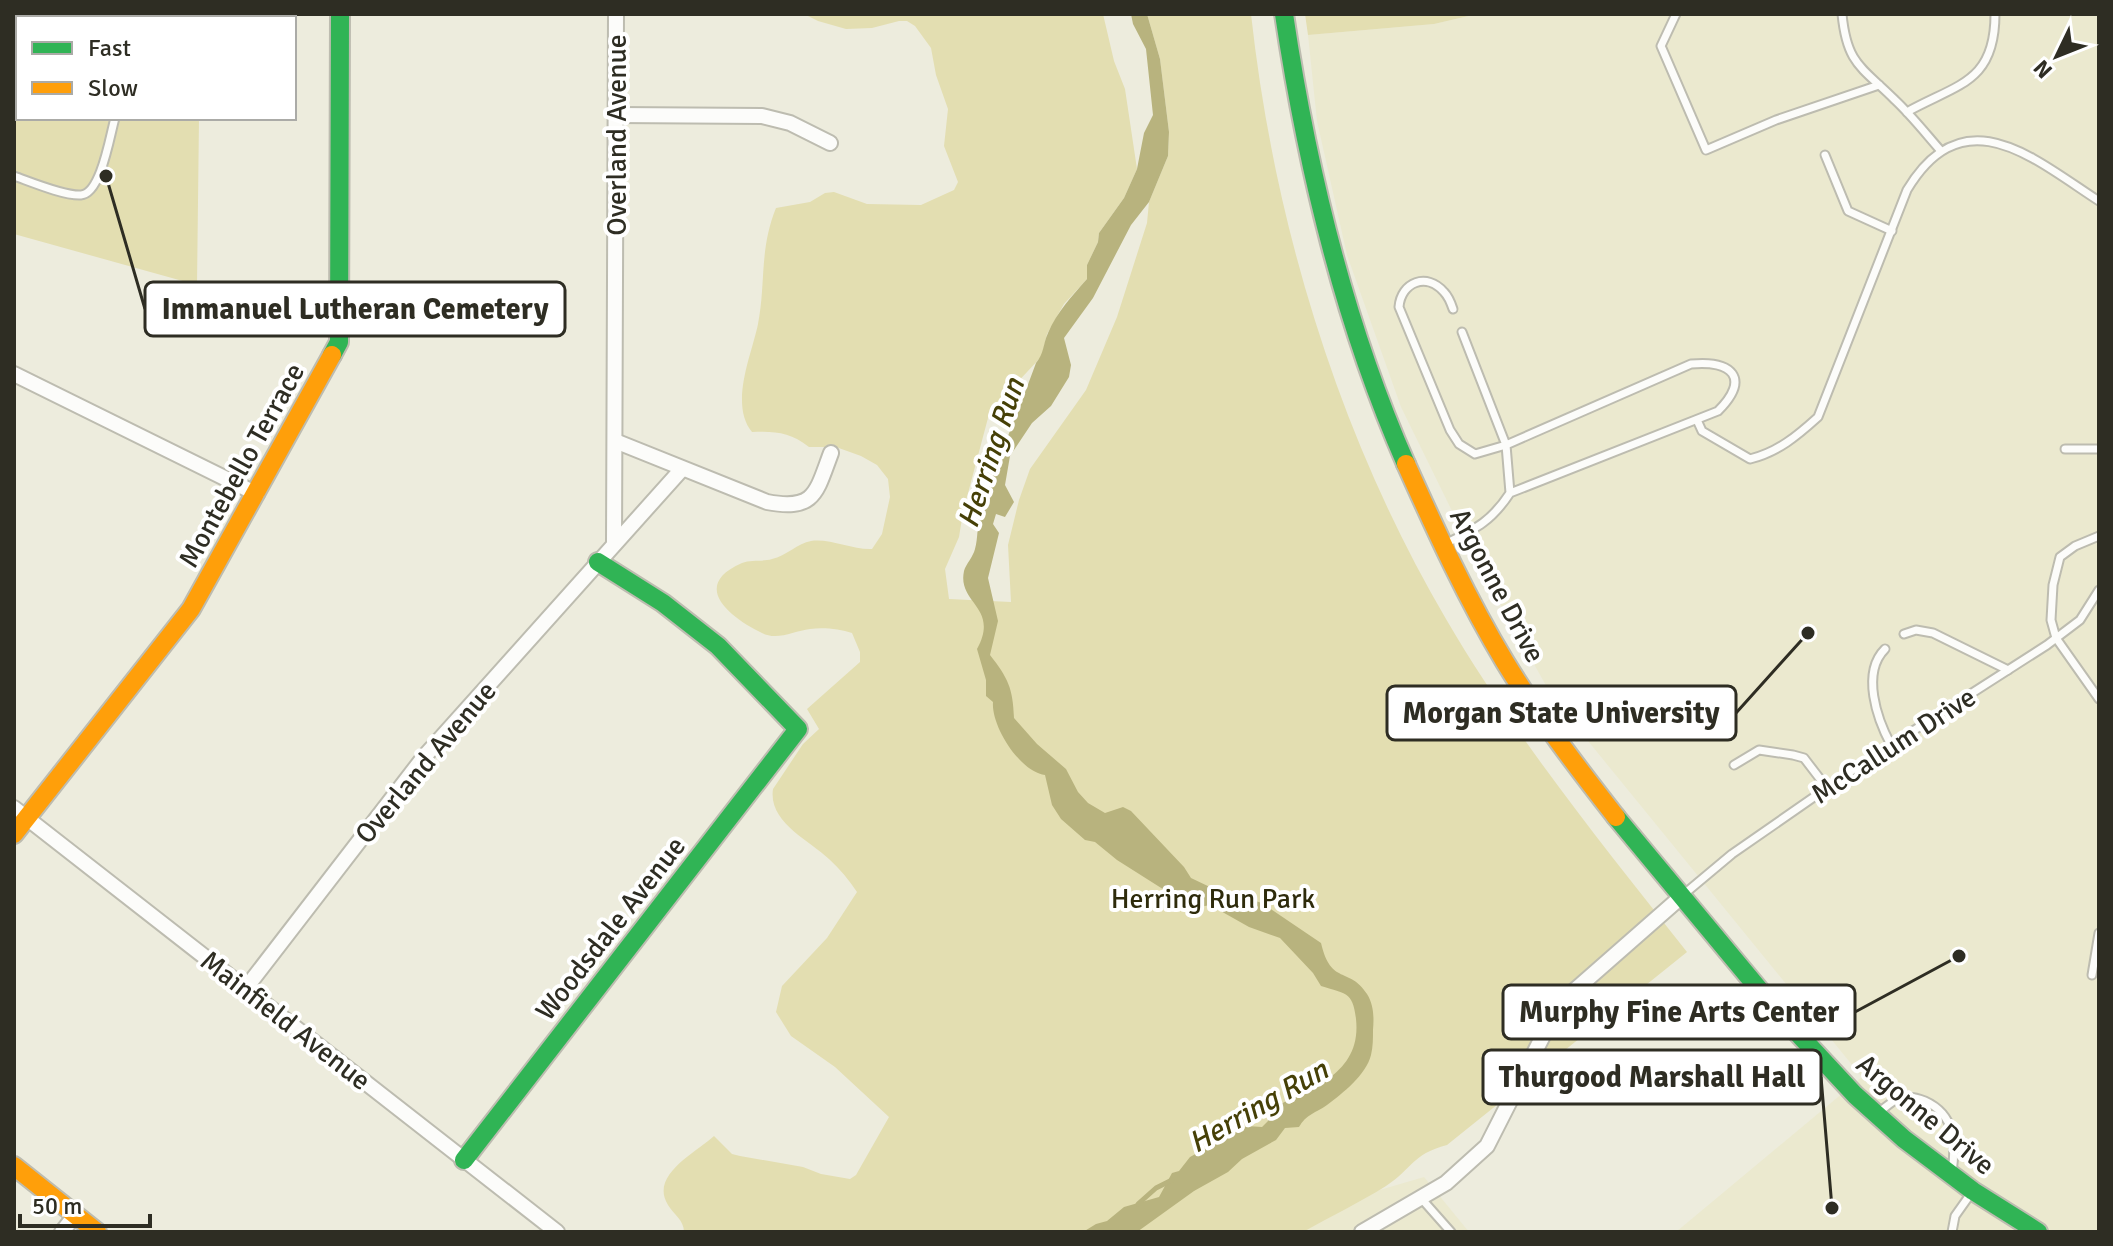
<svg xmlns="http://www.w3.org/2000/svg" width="2113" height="1246" font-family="Signika,sans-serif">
<rect width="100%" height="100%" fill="#edecdd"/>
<g fill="#ebe9cf">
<path d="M 1477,14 L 2099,14 L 2099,1232 L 1676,1232 L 1862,1077 L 1553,698 L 1480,568 L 1401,407 L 1347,255 L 1317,121 L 1308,35 L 1434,24 Z"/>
<path d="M 1424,1177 L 1469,1232 L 1278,1232 L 1366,1194 Z"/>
</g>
<g fill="#e3deb1">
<path d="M 14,14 L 195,14 L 196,18 L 18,18 L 18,118 L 199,118 L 197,285 L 14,234 Z"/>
<path d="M 804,14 L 1103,14 L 1114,61 L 1125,89 L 1137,169 L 1124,198 L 1099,233 L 1098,242 L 1087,265 L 1087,279 L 1064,304 L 1047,334 L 1042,356 L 999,402 L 988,418 L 963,512 L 959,537 L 945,569 L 949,599 L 1011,602 L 1008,545 L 1019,500 L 1030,469 L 1086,390 L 1117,317 L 1147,223 L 1149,202 L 1168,156 L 1169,132 L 1160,59 L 1147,14 L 1251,14 C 1274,224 1339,437 1446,619 C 1515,737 1602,844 1687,952 L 1447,1145 C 1412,1154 1412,1169 1386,1186 C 1359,1203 1331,1216 1303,1232 L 684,1232 C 684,1220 674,1215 668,1205 C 649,1175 697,1152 714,1136 L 732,1154 L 740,1156 L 803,1167 L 821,1174 L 850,1179 L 856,1175 L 889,1117 L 835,1067 L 791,1036 L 776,1012 L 782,986 L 827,938 L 857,892 C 849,880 840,869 829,859 C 809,840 768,822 773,789 L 803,744 L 819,729 L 807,709 L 860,662 L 860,652 L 852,633 C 840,629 823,627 810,629 C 794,631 777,641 762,633 C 731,618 689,586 742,563 C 751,559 763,562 772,559 C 786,556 798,543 811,541 C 829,538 853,550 872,549 L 882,534 L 890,497 L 888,479 L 877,465 L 861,456 L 836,447 L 809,447 C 790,432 775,431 752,432 C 729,404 752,354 758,324 C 766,283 759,250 776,208 L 810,202 L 825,193 L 834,192 L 867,204 L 921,205 L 954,190 L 958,182 L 944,146 L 948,109 L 936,75 L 931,48 L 915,26 L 907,21 L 899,21 L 872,28 L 846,29 L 818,21 Z"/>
<path d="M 1305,14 L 1477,14 L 1434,24 L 1308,35 Z"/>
</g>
<path fill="#b8b37e" d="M 1131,14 L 1147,14 L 1160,59 L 1169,132 L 1168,156 L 1149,202 L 1131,225 L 1093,298 L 1064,338 L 1071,365 L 1069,377 L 1051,406 L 1032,423 L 1010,456 L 1005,485 L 1014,502 L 1005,517 L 996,514 L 993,524 L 999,533 L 988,578 L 998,621 L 990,655 C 1008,678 1013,688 1014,718 L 1037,744 L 1066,769 L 1078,792 L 1088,803 L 1105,813 L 1123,807 L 1131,811 L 1184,867 L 1191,878 L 1212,888 L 1262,903 L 1321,943 C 1331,986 1349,966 1367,994 C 1374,1005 1374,1018 1373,1030 C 1373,1038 1373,1047 1371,1055 C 1366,1075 1343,1093 1327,1105 C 1316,1113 1306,1114 1299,1127 L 1285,1128 L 1276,1140 L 1242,1159 L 1228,1172 L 1194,1191 L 1137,1232 L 1083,1232 L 1096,1224 L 1107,1221 L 1124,1207 L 1159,1197 L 1172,1173 L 1179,1171 L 1190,1157 L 1247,1126 L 1262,1127 L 1268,1121 L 1270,1109 C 1311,1089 1362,1074 1356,1019 C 1353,991 1345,994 1321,986 L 1313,973 L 1280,938 L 1249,927 L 1210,905 L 1195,908 L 1188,905 L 1117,860 L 1095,842 L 1085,840 L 1061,819 L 1052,805 L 1045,775 C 1020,772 991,726 993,702 L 986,696 L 986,680 L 977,649 C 1000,607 957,604 964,571 C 966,564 973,557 975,549 C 978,538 977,525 980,513 C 996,463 1018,413 1036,363 C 1044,354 1043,344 1048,333 C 1057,312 1072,296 1087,279 L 1087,265 L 1098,242 L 1099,233 L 1124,198 L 1137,169 L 1144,133 L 1153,115 L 1146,49 L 1133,24 Z"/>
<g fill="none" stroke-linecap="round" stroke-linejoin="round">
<path stroke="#b8b37e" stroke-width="5" d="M 1138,1204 L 1156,1188 L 1172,1180"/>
<g stroke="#bdbcb0" stroke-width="11">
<g id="lane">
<path d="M 135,14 L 137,18"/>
<path d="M 1676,14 L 1661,46 L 1706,150 L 1776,120 L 1879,85"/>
<path d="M 1842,14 C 1847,65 1862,67 1895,100 C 1912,116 1926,134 1941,151"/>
<path d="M 14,73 L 18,74"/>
<path d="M 1907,112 C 1957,84 1995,83 1995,14"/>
<path d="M 1825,155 L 1848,211 L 1892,231"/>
<path d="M 14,176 C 31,182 64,196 81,195 C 101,194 110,135 115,118"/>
<path d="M 1453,309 C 1451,303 1448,296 1444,292 C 1427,272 1401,282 1399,307 L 1450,430 L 1459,444 L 1475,454 L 1506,445 L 1462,332"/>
<path d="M 1697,420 L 1702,431 L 1750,459 C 1778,452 1797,436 1818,417 L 1907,190 C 1964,95 2034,159 2099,201"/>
<path d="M 2065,449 L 2099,449"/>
<path d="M 2099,536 L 2075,546 L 2060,557 L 2053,585 L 2051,620 L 2056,638 L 2099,699"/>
<path d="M 1445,544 C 1475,529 1491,522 1510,493 L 1718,411 C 1751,378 1732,360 1691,364 L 1506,445 L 1510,493"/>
<path d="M 1904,634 L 1916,630 L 1933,633 L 2008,670"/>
<path d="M 1885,649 C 1861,673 1877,719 1891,745"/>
<path d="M 1734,765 L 1759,750 L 1793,755 L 1804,758 L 1827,788"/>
<path d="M 1683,895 L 1732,854 L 1863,763 L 2047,645 L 2080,620 L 2099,590"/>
<path d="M 2092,975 L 2099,933"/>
<path d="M 1879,1112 C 1885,1108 1893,1100 1900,1098 C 1909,1096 1918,1098 1925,1101 C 1956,1115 1956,1144 1952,1173"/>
<path d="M 1420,1197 L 1451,1232"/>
<path d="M 1952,1232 L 1955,1216 L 1972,1192"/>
</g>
</g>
<g stroke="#bdbcb0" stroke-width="18">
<g id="street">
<path d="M 617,115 L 762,116 L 790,123 L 830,143"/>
<path d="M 14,374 L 257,494"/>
<path d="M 615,441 L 767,502 C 815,511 816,493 831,453"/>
<path d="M 614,544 L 616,14"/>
<path d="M 14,808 L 557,1232"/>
<path d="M 246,988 L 424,757 L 682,469"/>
<path d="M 62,1232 L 76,1214"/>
<path d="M 1362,1232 L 1446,1183 L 1487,1146 L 1552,1018 L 1575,990 L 1681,897"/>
</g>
</g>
<g stroke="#bdbcb0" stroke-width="22">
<g id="fast">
<path d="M 1284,14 C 1307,168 1343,321 1406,464"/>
<path d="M 332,355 L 339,342 L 340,14"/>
<path d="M 1616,817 L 1777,1011 L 1855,1095 L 1904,1139 L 1973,1191 L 2038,1232"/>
<path d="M 464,1160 L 798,729 L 718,646 L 663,603 L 598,562"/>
</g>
</g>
<g stroke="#bdbcb0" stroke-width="22">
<g id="slow">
<path d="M 1406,464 C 1436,531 1467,599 1505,662 C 1538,716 1577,767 1616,817"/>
<path d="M 14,834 L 191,609 L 332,355"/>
<path d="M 14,1166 L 97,1232"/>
</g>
</g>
<use href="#lane" stroke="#fcfcfa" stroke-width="7"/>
<use href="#street" stroke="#fcfcfa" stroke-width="14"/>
<use href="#fast" stroke="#30b455" stroke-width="18"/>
<use href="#slow" stroke="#ff9f0a" stroke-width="18"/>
</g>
<g text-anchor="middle" stroke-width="8" stroke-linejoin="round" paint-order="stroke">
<g font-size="28" fill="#2e2d23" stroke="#fff">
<text transform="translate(616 135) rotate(-90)" y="10">Overland Avenue</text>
<text transform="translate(241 465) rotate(-61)" y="10">Montebello Terrace</text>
<text transform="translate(1498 585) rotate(62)" y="10">Argonne Drive</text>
<text transform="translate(1893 745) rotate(-33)" y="10">McCallum Drive</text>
<text transform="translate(425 762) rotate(-50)" y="10">Overland Avenue</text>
<text transform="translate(610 928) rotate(-52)" y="10">Woodsdale Avenue</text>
<text transform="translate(286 1020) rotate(38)" y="10">Mainfield Avenue</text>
<text transform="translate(1926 1114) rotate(40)" y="10">Argonne Drive</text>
</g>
<g font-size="28" fill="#2e2b0b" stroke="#fff">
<text x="1213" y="908">Herring Run Park</text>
</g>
<g font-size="30" font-style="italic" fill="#464007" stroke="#fff">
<text transform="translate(991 453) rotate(-72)" y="10">Herring Run</text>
<text transform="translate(1258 1106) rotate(-30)" y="10">Herring Run</text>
</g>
</g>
<path fill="none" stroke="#2e2d23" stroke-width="3" d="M106 176L145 309M1808 633L1736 713M1959 956L1855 1012M1832 1208L1821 1077"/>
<g fill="#2e2d23" stroke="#fff" stroke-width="3">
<circle cx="106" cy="176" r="8"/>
<circle cx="1808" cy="633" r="8"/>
<circle cx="1959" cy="956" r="8"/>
<circle cx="1832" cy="1208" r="8"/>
</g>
<g fill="#fff" stroke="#2e2d23" stroke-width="3">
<rect x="145" y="282" width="420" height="54" rx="8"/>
<rect x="1387" y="686" width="349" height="54" rx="8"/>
<rect x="1503" y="985" width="352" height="54" rx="8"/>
<rect x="1483" y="1050" width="338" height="54" rx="8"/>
</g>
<g font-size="30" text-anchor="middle" font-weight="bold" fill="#2e2d23">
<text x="355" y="319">Immanuel Lutheran Cemetery</text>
<text x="1561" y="723">Morgan State University</text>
<text x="1679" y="1022">Murphy Fine Arts Center</text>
<text x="1652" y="1087">Thurgood Marshall Hall</text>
</g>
<rect width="2113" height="1246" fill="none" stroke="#2e2d23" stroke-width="32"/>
<rect x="16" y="16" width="280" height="104" fill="#ffffff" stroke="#ababa7" stroke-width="2"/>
<rect x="32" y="42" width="40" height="12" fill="#30b455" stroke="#ababa7" stroke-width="2"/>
<text x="88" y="56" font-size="24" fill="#2e2d23">Fast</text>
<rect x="32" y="82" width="40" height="12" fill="#ff9f0a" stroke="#ababa7" stroke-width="2"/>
<text x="88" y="96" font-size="24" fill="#2e2d23">Slow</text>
<g transform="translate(2057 56) rotate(227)" stroke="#ffffff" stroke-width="6" paint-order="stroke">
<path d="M0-6L14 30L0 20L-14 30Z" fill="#2e2d23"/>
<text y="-12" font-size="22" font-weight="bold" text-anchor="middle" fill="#2e2d23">N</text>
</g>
<path d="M20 1214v12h130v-12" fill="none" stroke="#2e2d23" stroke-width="4"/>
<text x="32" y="1214" font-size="24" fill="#2e2d23" stroke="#ffffff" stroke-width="6" paint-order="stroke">50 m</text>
</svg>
